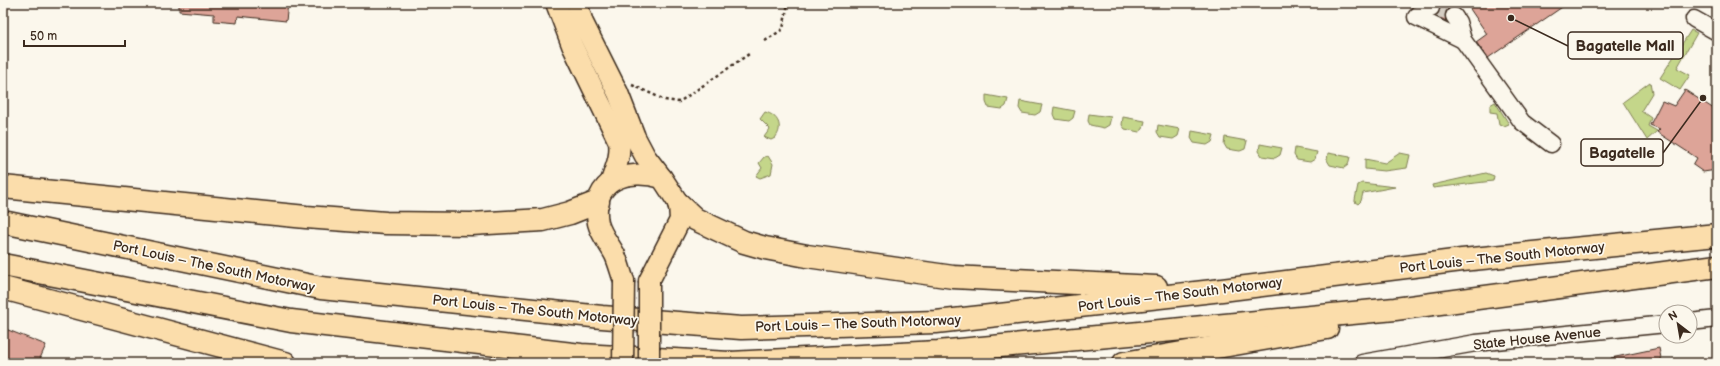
<svg xmlns="http://www.w3.org/2000/svg" width="1720" height="366" font-family="'Balsamiq Sans',sans-serif">
<rect width="100%" height="100%" fill="#fbf7ec"/>
<filter id="ink" filterUnits="userSpaceOnUse"><feTurbulence type="fractalNoise" baseFrequency=".025" numOctaves="2"/><feDisplacementMap in="SourceGraphic" scale="8" xChannelSelector="R" yChannelSelector="G"/><feConvolveMatrix kernelMatrix="1 2 1 2 8 2 1 2 1" color-interpolation-filters="sRGB"/></filter>
<g filter="url(#ink)">
<g fill="#c4d68a" stroke="#808054">
<path d="M 1691,30 L 1697,33 L 1677,68 L 1690,75 L 1680,90 L 1660,78 Z"/>
<path d="M 1650,82 L 1652,93 L 1641,111 L 1651,118 L 1648,126 L 1657,131 L 1647,140 L 1623,102 Z"/>
<path d="M 986,95 L 1008,99 L 1006,106 L 1002,109 L 988,107 L 986,102 Z"/>
<path d="M 1020,101 L 1042,105 L 1040,112 L 1035,115 L 1022,113 L 1019,108 Z"/>
<path d="M 1495,102 L 1509,124 L 1504,126 L 1499,124 L 1497,113 L 1490,112 L 1490,105 Z"/>
<path d="M 1054,107 L 1075,111 L 1073,118 L 1069,121 L 1055,119 L 1053,114 Z"/>
<path d="M 765,112 C 778,115 784,127 775,138 L 771,140 L 764,137 L 770,129 L 760,119 Z"/>
<path d="M 1089,114 L 1111,117 L 1109,125 L 1104,128 L 1090,125 L 1088,121 Z"/>
<path d="M 1123,117 L 1145,121 L 1143,129 L 1139,132 L 1125,129 L 1122,125 Z"/>
<path d="M 1158,125 L 1180,129 L 1178,136 L 1173,139 L 1160,137 L 1157,132 Z"/>
<path d="M 1192,131 L 1214,135 L 1212,142 L 1207,145 L 1194,143 L 1191,138 Z"/>
<path d="M 1225,137 L 1247,141 L 1245,149 L 1240,151 L 1227,149 L 1224,144 Z"/>
<path d="M 1260,144 L 1282,148 L 1280,155 L 1275,158 L 1262,156 L 1259,151 Z"/>
<path d="M 1295,148 L 1317,152 L 1315,159 L 1310,162 L 1297,160 L 1294,155 Z"/>
<path d="M 1328,153 L 1350,157 L 1348,165 L 1344,168 L 1330,165 L 1327,160 Z"/>
<path d="M 1400,153 L 1410,155 L 1407,168 L 1384,171 L 1365,169 L 1365,159 L 1385,163 Z"/>
<path d="M 768,156 L 773,164 L 771,174 L 760,178 L 756,176 L 762,168 L 759,163 L 764,157 Z"/>
<path d="M 1486,173 L 1494,176 L 1493,181 L 1433,188 L 1432,185 Z"/>
<path d="M 1362,183 L 1395,187 L 1363,193 L 1361,201 L 1358,204 L 1355,202 L 1355,200 L 1358,185 Z"/>
</g>
<g fill="#dda498" stroke="#3b2a1e">
<path d="M 179,3 L 288,3 L 286,21 L 238,16 L 237,23 L 214,21 L 214,14 L 179,11 Z"/>
<path d="M 1439,3 L 1454,3 L 1454,7 L 1449,8 L 1445,12 L 1446,21 L 1436,16 L 1440,10 Z"/>
<path d="M 1466,3 L 1568,3 L 1488,58 L 1476,42 L 1487,34 Z"/>
<path d="M 1685,90 L 1717,111 L 1717,170 L 1703,172 L 1693,165 L 1697,158 L 1657,132 L 1660,129 L 1650,125 L 1662,101 L 1674,106 Z"/>
<path d="M 3,328 L 46,345 L 38,363 L 3,363 Z"/>
<path d="M 1659,348 L 1662,363 L 1612,363 L 1611,358 Z"/>
</g>
<g fill="none" stroke-linecap="round" stroke-linejoin="round">
<path stroke="#d5cec3" stroke-width="16" stroke-dasharray="16 8" stroke-linecap="butt" d="M 1431,8 L 1450,11 L 1454,16"/>
<g stroke="#3b2a1e" stroke-width="19">
<g id="minor">
<path d="M 1431,8 L 1423,10 L 1416,17 L 1463,40"/>
<path d="M 1454,16 L 1458,22 L 1463,40 L 1522,122 L 1551,144"/>
<path d="M 1694,19 L 1717,32"/>
<path d="M 1690,322 L 1717,319"/>
<path d="M 1362,363 L 1476,343 L 1666,324"/>
</g>
</g>
<g stroke="#3b2a1e" stroke-width="23">
<g id="major">
<path d="M 556,3 L 572,45 L 619,142 C 621,156 616,167 611,181"/>
<path d="M 577,3 L 583,23 L 618,93 L 635,137 L 645,156 L 662,178"/>
<path d="M 624,281 C 621,273 619,264 615,255 C 610,245 601,235 598,223 C 590,179 628,168 662,178 L 679,204 L 680,220 L 649,281"/>
</g>
</g>
<g stroke="#3b2a1e" stroke-width="25">
<g id="highway">
<path d="M 3,187 L 306,217 L 386,223 L 471,224 L 543,220 L 570,213 L 598,202"/>
<path d="M 679,204 L 695,219 L 744,242 L 765,248 L 807,256 L 953,277 L 1156,287"/>
<path d="M 3,222 L 321,288 L 602,317 L 741,328 L 936,322 L 1222,290 L 1462,260 L 1717,235"/>
<path d="M 3,265 L 291,321 L 581,355 L 730,363"/>
<path d="M 3,288 L 285,363"/>
<path d="M 730,363 L 938,352 L 1395,309 L 1717,266"/>
<path d="M 1124,363 L 1327,328"/>
</g>
</g>
<g stroke="#3b2a1e" stroke-width="2.5" stroke-dasharray="3 3" stroke-linecap="butt">
<path d="M 765,41 L 783,29 L 788,3"/>
<path d="M 632,85 L 665,100 L 679,102 L 749,54"/>
</g>
<use href="#minor" stroke="#fbf7ec" stroke-width="16"/>
<use href="#major" stroke="#fbddab" stroke-width="20"/>
<use href="#highway" stroke="#fbddab" stroke-width="22"/>
<g stroke="#3b2a1e" stroke-width="23" stroke-linecap="butt">
<g id="major-bridge">
<path d="M 623,363 L 624,281"/>
<path d="M 649,363 L 649,281"/>
</g>
</g>
<use href="#major-bridge" stroke="#fbddab" stroke-width="20"/>
</g>
</g>
<g text-anchor="middle" stroke-width="3.5" stroke-linejoin="round" paint-order="stroke">
<g font-size="14" fill="#3b2a1e" stroke="#fbf7ec">
<text transform="translate(1502 257) rotate(-6)" y="5">Port Louis – The South Motorway</text>
<text transform="translate(214 266) rotate(12)" y="5">Port Louis – The South Motorway</text>
<text transform="translate(1180 294) rotate(-7)" y="5">Port Louis – The South Motorway</text>
<text transform="translate(535 310) rotate(6)" y="5">Port Louis – The South Motorway</text>
<text transform="translate(858 323) rotate(-2)" y="5">Port Louis – The South Motorway</text>
<text transform="translate(1537 338) rotate(-6)" y="5">State House Avenue</text>
</g>
</g>
<path fill="none" stroke="#3b2a1e" stroke-width="1.5" d="M1511 18L1568 46M1703 98L1663 153"/>
<g fill="#3b2a1e" stroke="#fbf7ec" stroke-width="1.5">
<circle cx="1511" cy="18" r="4"/>
<circle cx="1703" cy="98" r="4"/>
</g>
<g fill="#fbf7ec" stroke="#3b2a1e" stroke-width="1.5">
<rect x="1568" y="32" width="115" height="27" rx="4"/>
<rect x="1581" y="139" width="82" height="27" rx="4"/>
</g>
<g font-size="15" text-anchor="middle" font-weight="bold" fill="#3b2a1e">
<text x="1625" y="51">Bagatelle Mall</text>
<text x="1622" y="158">Bagatelle</text>
</g>
<rect width="1720" height="366" fill="none" stroke="#fbf7ec" stroke-width="16"/>
<rect x="8" y="8" width="1704" height="350" fill="none" stroke="#3b2a1e" stroke-width="1.5" filter="url(#ink)"/>
<g transform="translate(1678 324) rotate(329)"><circle r="19" fill="#fbf7ec" stroke="#aea59a"/>
<path d="M0-3L7 15L0 10L-7 15Z" fill="#3b2a1e"/>
<text y="-6" font-size="11" font-weight="bold" text-anchor="middle" fill="#3b2a1e">N</text>
</g>
<path d="M24 40v6h101v-6" fill="none" stroke="#3b2a1e" stroke-width="2"/>
<text x="30" y="40" font-size="12" fill="#3b2a1e" stroke="#fbf7ec" stroke-width="3" paint-order="stroke">50 m</text>
</svg>
